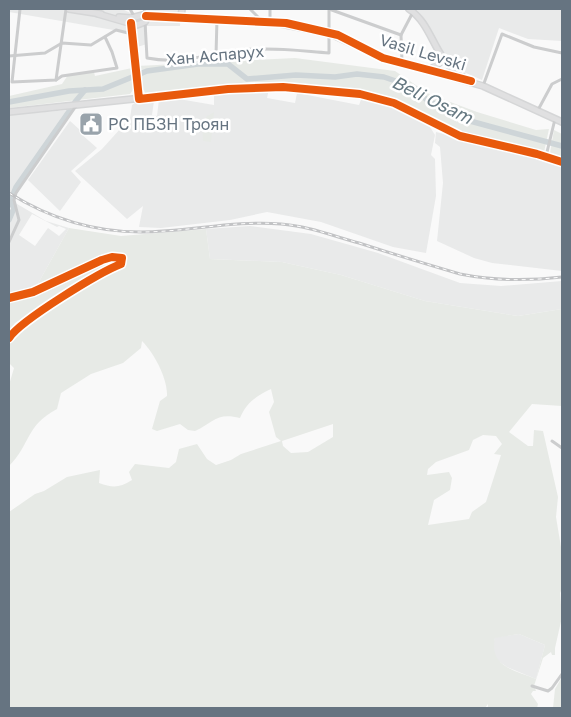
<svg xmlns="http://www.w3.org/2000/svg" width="571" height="717" font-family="'Golos Text',sans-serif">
<rect width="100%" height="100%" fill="#f9f9f9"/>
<g fill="#e9eaea" fill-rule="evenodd">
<path d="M 9,9 L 122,9 L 135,15 L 144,14 L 145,9 L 171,9 L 181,11 L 180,26 L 147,26 L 147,44 L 134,48 L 131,33 L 9,12 Z"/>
<path d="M 416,9 L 562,9 L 562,41 L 528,39 L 499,28 L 482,80 L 457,69 L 440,48 L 423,17 Z"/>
<path d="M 253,89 L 269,89 L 267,98 L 295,103 L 297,93 L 359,105 L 362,97 L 390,104 L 430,127 L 435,135 L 431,155 L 435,159 L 436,196 L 426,253 L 393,247 L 321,222 L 267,212 L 230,220 L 161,228 L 139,227 L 143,206 L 127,219 L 75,171 L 102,149 L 130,118 L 132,105 L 135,103 L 154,101 L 152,115 L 157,116 L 159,99 L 173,98 L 214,105 L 214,94 L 253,92 Z"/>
<path d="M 69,110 L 14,188 L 17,191 L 12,201 L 46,221 L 69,228 L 36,287 L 9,295 L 9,217 L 12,202 L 9,200 L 9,115 ZM 32,214 L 57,227 L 59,226 L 66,229 L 59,236 L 48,228 L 35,246 L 19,235 Z"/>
<path d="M 70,121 L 80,130 L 80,133 L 97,148 L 71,171 L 81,182 L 60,211 L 28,180 Z"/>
<path d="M 436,132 L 550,161 L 562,168 L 562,271 L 492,263 L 474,258 L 437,241 L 443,183 L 440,147 L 435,143 Z"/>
<path d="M 250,226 L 311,234 L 378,253 L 460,283 L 501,286 L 562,281 L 562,309 L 518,316 L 425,301 L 341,275 L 282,262 L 210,259 L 206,229 Z"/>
<path d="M 519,634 L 545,645 L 536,679 L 507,667 L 497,660 L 492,651 L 495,637 Z"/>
</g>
<g fill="#e7eae6" fill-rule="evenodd">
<path d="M 295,58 L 395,71 L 429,94 L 477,112 L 536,130 L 549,129 L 544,152 L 459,132 L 393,98 L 364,91 L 298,83 L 251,82 L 145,93 L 144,90 L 141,90 L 137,66 Z"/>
<path d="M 132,68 L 135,87 L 130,94 L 9,108 L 9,96 L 62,84 L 68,75 L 94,72 L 95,76 Z"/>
<path d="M 69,110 L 71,111 L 17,191 L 14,189 Z"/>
<path d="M 214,112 L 211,142 L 203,141 L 202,124 L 207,125 L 206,117 Z"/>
<path d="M 554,130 L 562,134 L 562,157 L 550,153 Z"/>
<path d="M 69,228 L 121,236 L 206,229 L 210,259 L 282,262 L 341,275 L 425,301 L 518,316 L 562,309 L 562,406 L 532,404 L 509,432 L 528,446 L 533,446 L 534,430 L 543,431 L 558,497 L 556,517 L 562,553 L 562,589 L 560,593 L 562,617 L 555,648 L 555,655 L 552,655 L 551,652 L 543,658 L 534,686 L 536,691 L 533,691 L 531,694 L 538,704 L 537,708 L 488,708 L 488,704 L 485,708 L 9,708 L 9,512 L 35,494 L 44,491 L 67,477 L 100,470 L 99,483 C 113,488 119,488 132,480 L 129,472 L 135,464 L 169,468 L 176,462 L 179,449 L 197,444 L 207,459 L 216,465 L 231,460 L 241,454 L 281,441 L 276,437 L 269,412 L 274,402 L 271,389 C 256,396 246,403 240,418 C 217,412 214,422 195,431 L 188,430 L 180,424 L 157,431 L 152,429 L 160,401 L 167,396 C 168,379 154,353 142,341 L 141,348 L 123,363 L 91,374 L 61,393 L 57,409 C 25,426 31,444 9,466 L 9,385 L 14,368 L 9,363 L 9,341 C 22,322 70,296 91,282 C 103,275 115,272 125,262 L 123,257 L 114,254 L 36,287 ZM 333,424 L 333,437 L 308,452 L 291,453 L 283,446 L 282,441 ZM 483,435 L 496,436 L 502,444 L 494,454 L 501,455 L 486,502 L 472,512 L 469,519 L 428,525 L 434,500 L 450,490 L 452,478 L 449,472 L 427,475 L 428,469 L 436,462 L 469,450 L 473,440 ZM 519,634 L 545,645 L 536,679 C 513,669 489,667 495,638 Z"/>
<path d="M 109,261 L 112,263 L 15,323 L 9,332 L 9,300 L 51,286 Z"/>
<path d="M 562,677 L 562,708 L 553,708 L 555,689 Z"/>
</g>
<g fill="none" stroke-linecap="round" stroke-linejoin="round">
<g stroke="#ced5d8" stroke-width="5.5">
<path d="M 9,102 L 69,91 L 103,89 L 147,71 L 198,64 L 228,64 L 247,79 L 296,75 L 335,77 L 357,74 L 384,77 L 413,87 L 427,100 L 470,121 L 562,146"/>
<path d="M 75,102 L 85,90"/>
<path d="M 9,220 L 14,208 L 10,202 L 16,187 L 70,110"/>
</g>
<g stroke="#d5d6d7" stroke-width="8">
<g id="secondary">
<path d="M 69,9 L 101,14"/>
<path d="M 409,9 C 434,26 433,59 462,76"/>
<path d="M 98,14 L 129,23 L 132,25 L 139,99"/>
<path d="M 143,15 L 147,18 L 145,22 L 137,25 L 131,23 L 131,18 Z"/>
<path d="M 146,16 L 270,22 L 329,33 L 383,58 L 483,86 L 562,122"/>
<path d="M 119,17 L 131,18"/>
<path d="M 181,18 L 182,9"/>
<path d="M 430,70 L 443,60"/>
<path d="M 9,112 L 228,89 L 296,87 L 360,94 L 385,100 L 450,132 L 537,154 L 562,162"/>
</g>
</g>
<g stroke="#cccdce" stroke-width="3">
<path d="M 20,9 L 12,82 L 56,80 L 62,76 L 117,68 L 112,52 L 105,37"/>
<path d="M 130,9 L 134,16"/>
<path d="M 250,9 L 262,21"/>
<path d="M 270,9 L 270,22"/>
<path d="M 329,9 L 401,35 L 413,12"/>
<path d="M 143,15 L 145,9"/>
<path d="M 145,22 L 147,58 C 184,65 208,53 243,50 C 271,47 301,51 329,53 L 329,9"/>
<path d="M 401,35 L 402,62"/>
<path d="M 216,55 L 217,19"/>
<path d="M 9,56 L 45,53 L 62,43 L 91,45 L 116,30 L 132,34"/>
<path d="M 56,80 L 66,9"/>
<path d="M 483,86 L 502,34 L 534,47 L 562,53"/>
<path d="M 538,110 L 552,84 L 562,79"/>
<path d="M 547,152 L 555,119"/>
<path d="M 9,242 L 19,220 L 14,200 L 16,193 L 76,106"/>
<path d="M 9,298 L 33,292 L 102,260 L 112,257 L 122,258 L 121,264 C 100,272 21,320 9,338"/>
<path d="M 552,441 L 562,448"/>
<path d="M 532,686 L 548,691 L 552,688 L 562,674"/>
</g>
<use href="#secondary" stroke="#e0e0e1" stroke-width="5"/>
<g stroke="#c2c3c5" stroke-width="3">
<path id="rail" d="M 9,193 C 49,218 93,232 141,232 C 188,232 234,220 281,224 C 308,226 333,236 359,243 C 393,254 426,264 460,274 C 495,281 527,281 562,277"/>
</g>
<use href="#rail" stroke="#fff" stroke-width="1" stroke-dasharray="4" stroke-linecap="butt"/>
<g stroke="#fff" stroke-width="11">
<g id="cycleway">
<path d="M 146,16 L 286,23 L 338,35 L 383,58 L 471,81"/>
<path d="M 131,23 L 139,99 L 228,89 L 283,87 L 360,94 L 394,103 L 460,136 L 537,154 L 562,162"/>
<path d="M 9,298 L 33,292 L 102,260 L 112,257 L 122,258 L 121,264 C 100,272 21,320 9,338"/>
</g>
</g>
<use href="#cycleway" stroke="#e8590c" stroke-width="8"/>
</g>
<defs>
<g id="civic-square" transform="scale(1.25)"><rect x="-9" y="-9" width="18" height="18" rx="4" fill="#99a3ab" stroke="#fff"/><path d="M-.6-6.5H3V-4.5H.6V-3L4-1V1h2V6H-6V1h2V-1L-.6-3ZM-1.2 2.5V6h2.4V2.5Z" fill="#fff"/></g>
</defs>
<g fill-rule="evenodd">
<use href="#civic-square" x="91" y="124"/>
</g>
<g text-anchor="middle" stroke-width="5" stroke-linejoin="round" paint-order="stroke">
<g font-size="16" fill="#667481" stroke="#fff">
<text transform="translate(423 52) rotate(17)" y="6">Vasil Levski</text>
<text transform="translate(215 55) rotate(-5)" y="6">Хан Аспарух</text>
</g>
<g font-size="16" fill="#667481" stroke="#fff" text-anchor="start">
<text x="108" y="130">РС ПБЗН Троян</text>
</g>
<g font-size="18" font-style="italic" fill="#667982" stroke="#fff">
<text transform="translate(432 100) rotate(26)" y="6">Beli Osam</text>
</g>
</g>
<rect width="571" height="717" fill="none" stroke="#667481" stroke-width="20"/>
</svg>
